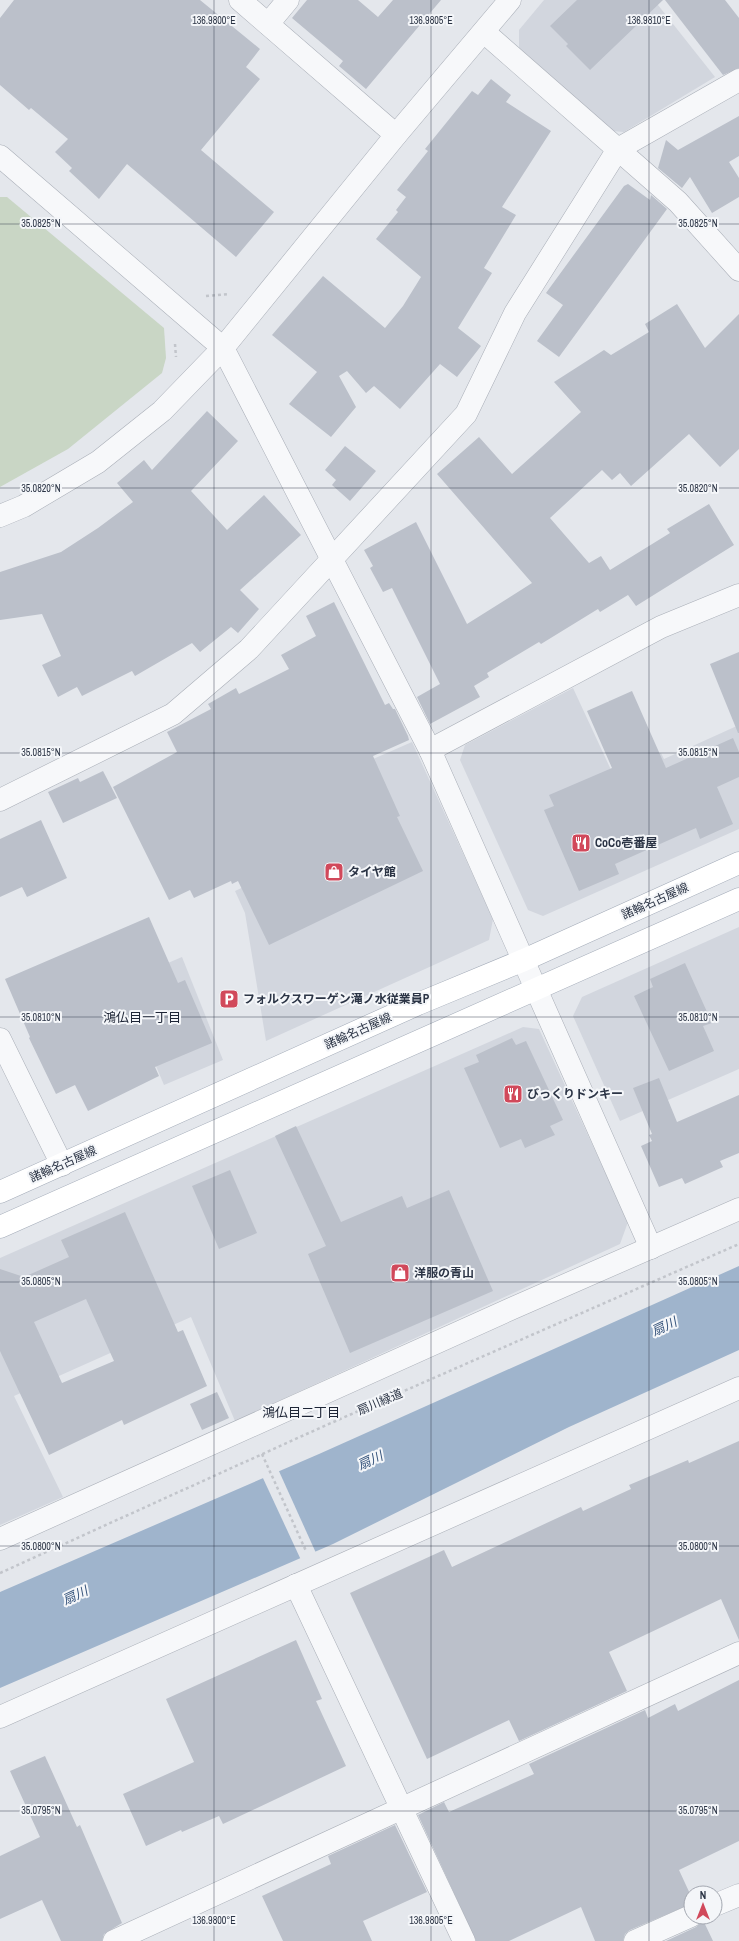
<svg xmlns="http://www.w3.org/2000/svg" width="739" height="1941" font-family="'Archivo Narrow','Noto Sans JP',sans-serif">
<rect width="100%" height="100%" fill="#e4e7ec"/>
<g fill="#d2d6de">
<path d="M 544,0 L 654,0 L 715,77 L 624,132 L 612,131 L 519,50 L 519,30 Z"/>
<path d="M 573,688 L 612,772 L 661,753 L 664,759 L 739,725 L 739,829 L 543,916 L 528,910 L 460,760 L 465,745 Z"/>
<path d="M 412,742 L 493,919 L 489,940 L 266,1041 L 245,913 L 235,891 L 265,877 L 236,819 Z"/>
<path d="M 739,927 L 739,1069 L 620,1121 L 573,1016 L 582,997 Z"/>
<path d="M 182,957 L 223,1060 L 164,1085 L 121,983 Z"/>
<path d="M 523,1027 L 539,1029 L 628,1222 L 620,1244 L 235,1421 L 191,1317 L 14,1396 L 63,1497 L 0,1525 L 0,1258 Z"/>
</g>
<path fill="#c9d6c5" d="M 0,197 L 7,197 L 164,328 L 166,358 L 162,373 L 68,449 L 0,487 Z"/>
<path fill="#9fb4cc" d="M 739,1266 L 739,1350 L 569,1427 L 333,1544 L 0,1688 L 0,1592 L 319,1454 Z"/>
<path fill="#e4e7ec" d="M 278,1469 L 316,1553 L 301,1560 L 262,1476 Z"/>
<g fill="#bbc0ca" fill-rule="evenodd">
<path d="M 14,0 L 200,0 L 260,49 L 246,67 L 260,79 L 201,150 L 274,212 L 236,257 L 127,164 L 99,199 L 69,171 L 72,168 L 55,152 L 68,139 L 31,108 L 29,110 L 0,85 L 0,18 Z"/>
<path d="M 307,0 L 358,0 L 378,17 L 393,0 L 441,0 L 366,89 L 339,66 L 343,61 L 292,18 Z"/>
<path d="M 577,0 L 663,0 L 590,70 L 566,46 L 568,44 L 550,26 Z"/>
<path d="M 665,0 L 725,0 L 739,18 L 739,68 L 723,75 Z"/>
<path d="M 491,79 L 511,95 L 506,102 L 551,131 L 502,207 L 516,215 L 484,268 L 492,273 L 458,328 L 481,346 L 457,377 L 440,364 L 400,409 L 374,386 L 366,393 L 347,371 L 339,376 L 356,407 L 331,437 L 289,404 L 317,372 L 272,335 L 323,276 L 385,328 L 403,306 L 421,277 L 376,239 L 398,212 L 396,210 L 406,197 L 397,190 L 428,151 L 425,149 L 472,91 L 478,95 Z"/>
<path d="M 739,116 L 739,156 L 729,162 L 739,178 L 739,197 L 712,213 L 690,177 L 682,188 L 658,168 L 666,140 L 678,150 Z"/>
<path d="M 628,184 L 650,200 L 651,195 L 667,209 L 559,357 L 537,341 L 563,305 L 546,293 L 624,186 Z"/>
<path d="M 677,304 L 705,348 L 739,314 L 739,449 L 720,467 L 689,434 L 631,486 L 620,473 L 612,480 L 602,470 L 550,518 L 589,563 L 601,556 L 610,570 L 670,533 L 667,529 L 709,504 L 734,545 L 636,606 L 628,595 L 600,612 L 598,609 L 541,644 L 539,642 L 487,673 L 489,677 L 474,686 L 480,697 L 430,724 L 417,697 L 440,684 L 392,588 L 383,592 L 370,568 L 373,566 L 364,550 L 416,522 L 467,624 L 532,583 L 437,474 L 479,437 L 512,474 L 581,412 L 554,382 L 604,350 L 611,355 L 649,332 L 645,324 Z"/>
<path d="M 207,411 L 238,441 L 191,491 L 227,530 L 264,495 L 301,535 L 240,590 L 259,609 L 238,633 L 231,627 L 200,652 L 192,643 L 135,676 L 132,671 L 82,696 L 77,687 L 58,697 L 42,665 L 61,656 L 42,614 L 0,620 L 0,572 L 61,552 L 98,528 L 133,502 L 117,483 L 144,460 L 152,470 Z"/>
<path d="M 345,446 L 376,471 L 350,501 L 332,485 L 336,480 L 325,470 Z"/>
<path d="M 334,602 L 385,705 L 389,703 L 393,709 L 395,709 L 408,736 L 409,740 L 373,756 L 400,816 L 397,817 L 423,871 L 269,945 L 238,881 L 232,884 L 231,881 L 194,898 L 190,890 L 169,900 L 113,787 L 177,752 L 167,732 L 211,709 L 208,704 L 236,688 L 239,694 L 289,669 L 281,655 L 316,636 L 306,616 Z"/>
<path d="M 739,652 L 739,733 L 738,733 L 710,664 Z"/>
<path d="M 632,691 L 666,768 L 733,738 L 739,752 L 739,777 L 717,787 L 733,824 L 700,839 L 696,828 L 615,864 L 619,874 L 579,891 L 544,810 L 554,806 L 549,795 L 612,768 L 587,711 Z"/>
<path d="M 103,771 L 117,798 L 63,823 L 48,792 L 78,778 L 80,782 Z"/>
<path d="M 41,820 L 67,878 L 27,897 L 22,887 L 0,897 L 0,839 Z"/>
<path d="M 149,917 L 178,983 L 185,980 L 212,1043 L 155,1067 L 159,1076 L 88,1111 L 75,1085 L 56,1094 L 29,1038 L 30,1037 L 5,979 Z"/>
<path d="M 685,963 L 712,1023 L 703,1026 L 714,1051 L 669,1071 L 634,996 L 653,987 L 650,979 Z"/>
<path d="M 512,1038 L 516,1045 L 526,1041 L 563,1120 L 550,1126 L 555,1135 L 525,1148 L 521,1139 L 500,1148 L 464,1068 L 479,1062 L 476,1055 Z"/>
<path d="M 659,1078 L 677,1122 L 739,1095 L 739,1153 L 720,1161 L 723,1167 L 685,1184 L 682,1178 L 659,1187 L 641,1146 L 652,1141 L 649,1135 L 652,1134 L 633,1088 Z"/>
<path d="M 296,1126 L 341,1222 L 402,1196 L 407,1208 L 449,1190 L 493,1291 L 350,1353 L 308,1254 L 326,1246 L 275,1136 Z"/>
<path d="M 230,1170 L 257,1233 L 219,1249 L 192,1186 Z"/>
<path d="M 125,1212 L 178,1332 L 183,1330 L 207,1386 L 124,1425 L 122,1420 L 49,1455 L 0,1351 L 0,1269 L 24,1277 L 69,1257 L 61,1240 ZM 86,1299 L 114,1361 L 62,1383 L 34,1322 Z"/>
<path d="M 217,1392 L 229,1418 L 202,1430 L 190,1404 Z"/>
<path d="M 739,1441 L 739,1640 L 721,1599 L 609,1652 L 627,1691 L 519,1741 L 509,1720 L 427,1759 L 350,1593 L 444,1550 L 452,1567 L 581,1507 L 583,1511 L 631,1489 L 629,1485 L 688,1460 L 689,1463 Z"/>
<path d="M 296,1640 L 322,1699 L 316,1701 L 346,1766 L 223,1824 L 219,1816 L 182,1832 L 181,1830 L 146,1846 L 123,1794 L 194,1762 L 166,1699 Z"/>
<path d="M 739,1680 L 739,1841 L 679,1870 L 691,1896 L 691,1904 L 630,1930 L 625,1934 L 623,1941 L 595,1941 L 581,1907 L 509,1941 L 476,1941 L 418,1815 L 444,1802 L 449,1812 L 534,1774 L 529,1764 L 645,1710 L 648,1718 L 675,1704 L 678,1711 Z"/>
<path d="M 45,1756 L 77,1827 L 80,1825 L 122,1923 L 104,1934 L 102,1941 L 61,1941 L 42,1900 L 0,1919 L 0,1856 L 40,1837 L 10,1771 Z"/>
<path d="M 395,1825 L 427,1892 L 363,1921 L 372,1941 L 283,1941 L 262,1896 L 331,1864 L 328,1856 Z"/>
<path d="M 703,1920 L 713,1941 L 666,1941 L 696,1927 Z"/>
</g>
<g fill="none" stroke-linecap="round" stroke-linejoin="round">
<g stroke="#a9aeb7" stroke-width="23">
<g id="minor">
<path d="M 240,0 L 396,135"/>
<path d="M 268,24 L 288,0"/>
<path d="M 484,32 L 678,202 L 739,270"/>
<path d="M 430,750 L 661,627 L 739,595"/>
<path d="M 0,800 L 173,714 L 249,649 L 466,414 L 515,313 L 618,149 L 739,80"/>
<path d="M 0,1039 L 62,1165"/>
<path d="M 0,1539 L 513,1308 L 739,1209"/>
<path d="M 296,1585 L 464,1941"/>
<path d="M 0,1717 L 739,1388"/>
<path d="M 715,1905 L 739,1895"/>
<path d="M 114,1941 L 739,1653"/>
<path d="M 635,1941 L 691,1916"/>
</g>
</g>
<g stroke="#a9aeb7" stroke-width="23">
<g id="tertiary">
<path d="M 0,156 L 223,348 L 430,750 L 651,1248"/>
<path d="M 0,516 L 24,506 L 98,462 L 162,411 L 223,348 L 396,135 L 510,0"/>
</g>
</g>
<g stroke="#a3abb8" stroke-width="23">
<g id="primary">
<path d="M 0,1192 L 418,1004 L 524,960 L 739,863"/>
<path d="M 0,1227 L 739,899"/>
</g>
</g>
<g stroke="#c2c5cb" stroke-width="2.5" stroke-dasharray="3 3" stroke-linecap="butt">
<path d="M 206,296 L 229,294"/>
<path d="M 175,344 L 176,357"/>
<path d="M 262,1454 L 306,1551"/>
<path d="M 0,1573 L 322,1427 L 739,1244"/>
</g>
<use href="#minor" stroke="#f7f8fa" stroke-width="22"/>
<use href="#tertiary" stroke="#f7f8fa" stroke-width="22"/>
<use href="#primary" stroke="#fff" stroke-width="22"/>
</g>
<path fill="none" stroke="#2b3445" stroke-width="1" stroke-opacity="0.45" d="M 214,0 L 214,1941M 431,0 L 431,1941M 649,0 L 649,1941M 0,224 L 739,224M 0,488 L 739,488M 0,753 L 739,753M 0,1017 L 739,1017M 0,1282 L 739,1282M 0,1546 L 739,1546M 0,1811 L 739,1811"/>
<defs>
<g id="restaurant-square" transform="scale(1)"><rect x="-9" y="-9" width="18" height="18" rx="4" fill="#d1495b" stroke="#f4f6f9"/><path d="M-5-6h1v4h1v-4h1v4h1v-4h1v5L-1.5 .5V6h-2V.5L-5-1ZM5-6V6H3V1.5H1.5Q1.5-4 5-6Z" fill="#fff"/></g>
<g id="shop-square" transform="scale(1)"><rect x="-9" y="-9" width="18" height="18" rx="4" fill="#d1495b" stroke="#f4f6f9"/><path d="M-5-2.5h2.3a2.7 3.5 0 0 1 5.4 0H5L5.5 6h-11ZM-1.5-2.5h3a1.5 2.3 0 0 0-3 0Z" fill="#fff"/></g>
<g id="parking-square" transform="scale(1)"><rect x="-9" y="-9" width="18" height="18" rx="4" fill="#d1495b" stroke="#f4f6f9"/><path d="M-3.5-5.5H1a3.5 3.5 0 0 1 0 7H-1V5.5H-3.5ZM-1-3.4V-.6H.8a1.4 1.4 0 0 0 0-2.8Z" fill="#fff"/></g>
</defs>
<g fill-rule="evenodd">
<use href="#restaurant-square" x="581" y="843"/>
<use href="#shop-square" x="334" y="872"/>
<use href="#parking-square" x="229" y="999"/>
<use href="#restaurant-square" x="513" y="1094"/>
<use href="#shop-square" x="400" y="1273"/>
</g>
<g text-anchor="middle" stroke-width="4" stroke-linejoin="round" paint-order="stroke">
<g font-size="12" font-weight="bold" fill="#2b3445" stroke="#f4f6f9" text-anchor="start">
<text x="595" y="847">CoCo壱番屋</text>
<text x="348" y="876">タイヤ館</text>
<text x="243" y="1003">フォルクスワーゲン滝ノ水従業員P</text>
<text x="527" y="1098">びっくりドンキー</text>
<text x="414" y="1277">洋服の青山</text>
</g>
<g font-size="12" fill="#2b3445" stroke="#f4f6f9">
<text transform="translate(655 901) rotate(-24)" y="4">諸輪名古屋線</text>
<text transform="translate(358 1031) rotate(-24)" y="4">諸輪名古屋線</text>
<text transform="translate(63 1164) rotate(-24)" y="4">諸輪名古屋線</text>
<text transform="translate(380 1402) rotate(-23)" y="4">扇川緑道</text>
</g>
<g font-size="13" fill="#1d2536" stroke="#f4f6f9">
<text x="142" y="1022">鴻仏目一丁目</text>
<text x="301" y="1417">鴻仏目二丁目</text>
</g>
<g font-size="13" font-style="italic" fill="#34527a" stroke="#f4f6f9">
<text transform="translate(664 1326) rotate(-25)" y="5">扇川</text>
<text transform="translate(370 1460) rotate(-25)" y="5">扇川</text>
<text transform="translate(75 1595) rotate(-25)" y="5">扇川</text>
</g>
</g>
<g font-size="10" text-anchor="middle" fill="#2b3445" stroke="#f4f6f9" stroke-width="4" stroke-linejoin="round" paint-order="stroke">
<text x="214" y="24">136.9800°E</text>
<text x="431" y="24">136.9805°E</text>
<text x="649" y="24">136.9810°E</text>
<text x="41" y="227">35.0825°N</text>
<text x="698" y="227">35.0825°N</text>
<text x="41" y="492">35.0820°N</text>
<text x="698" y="492">35.0820°N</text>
<text x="41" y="756">35.0815°N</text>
<text x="698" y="756">35.0815°N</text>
<text x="41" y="1021">35.0810°N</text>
<text x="698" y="1021">35.0810°N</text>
<text x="41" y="1285">35.0805°N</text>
<text x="698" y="1285">35.0805°N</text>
<text x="41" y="1550">35.0800°N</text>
<text x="698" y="1550">35.0800°N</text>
<text x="41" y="1814">35.0795°N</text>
<text x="698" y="1814">35.0795°N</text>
<text x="214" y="1924">136.9800°E</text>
<text x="431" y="1924">136.9805°E</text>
</g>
<g transform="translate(703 1905)"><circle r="19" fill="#f4f6f9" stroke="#a4a8b1"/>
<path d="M0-3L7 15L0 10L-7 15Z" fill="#d1495b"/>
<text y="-6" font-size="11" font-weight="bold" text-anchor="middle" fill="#2b3445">N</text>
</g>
</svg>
